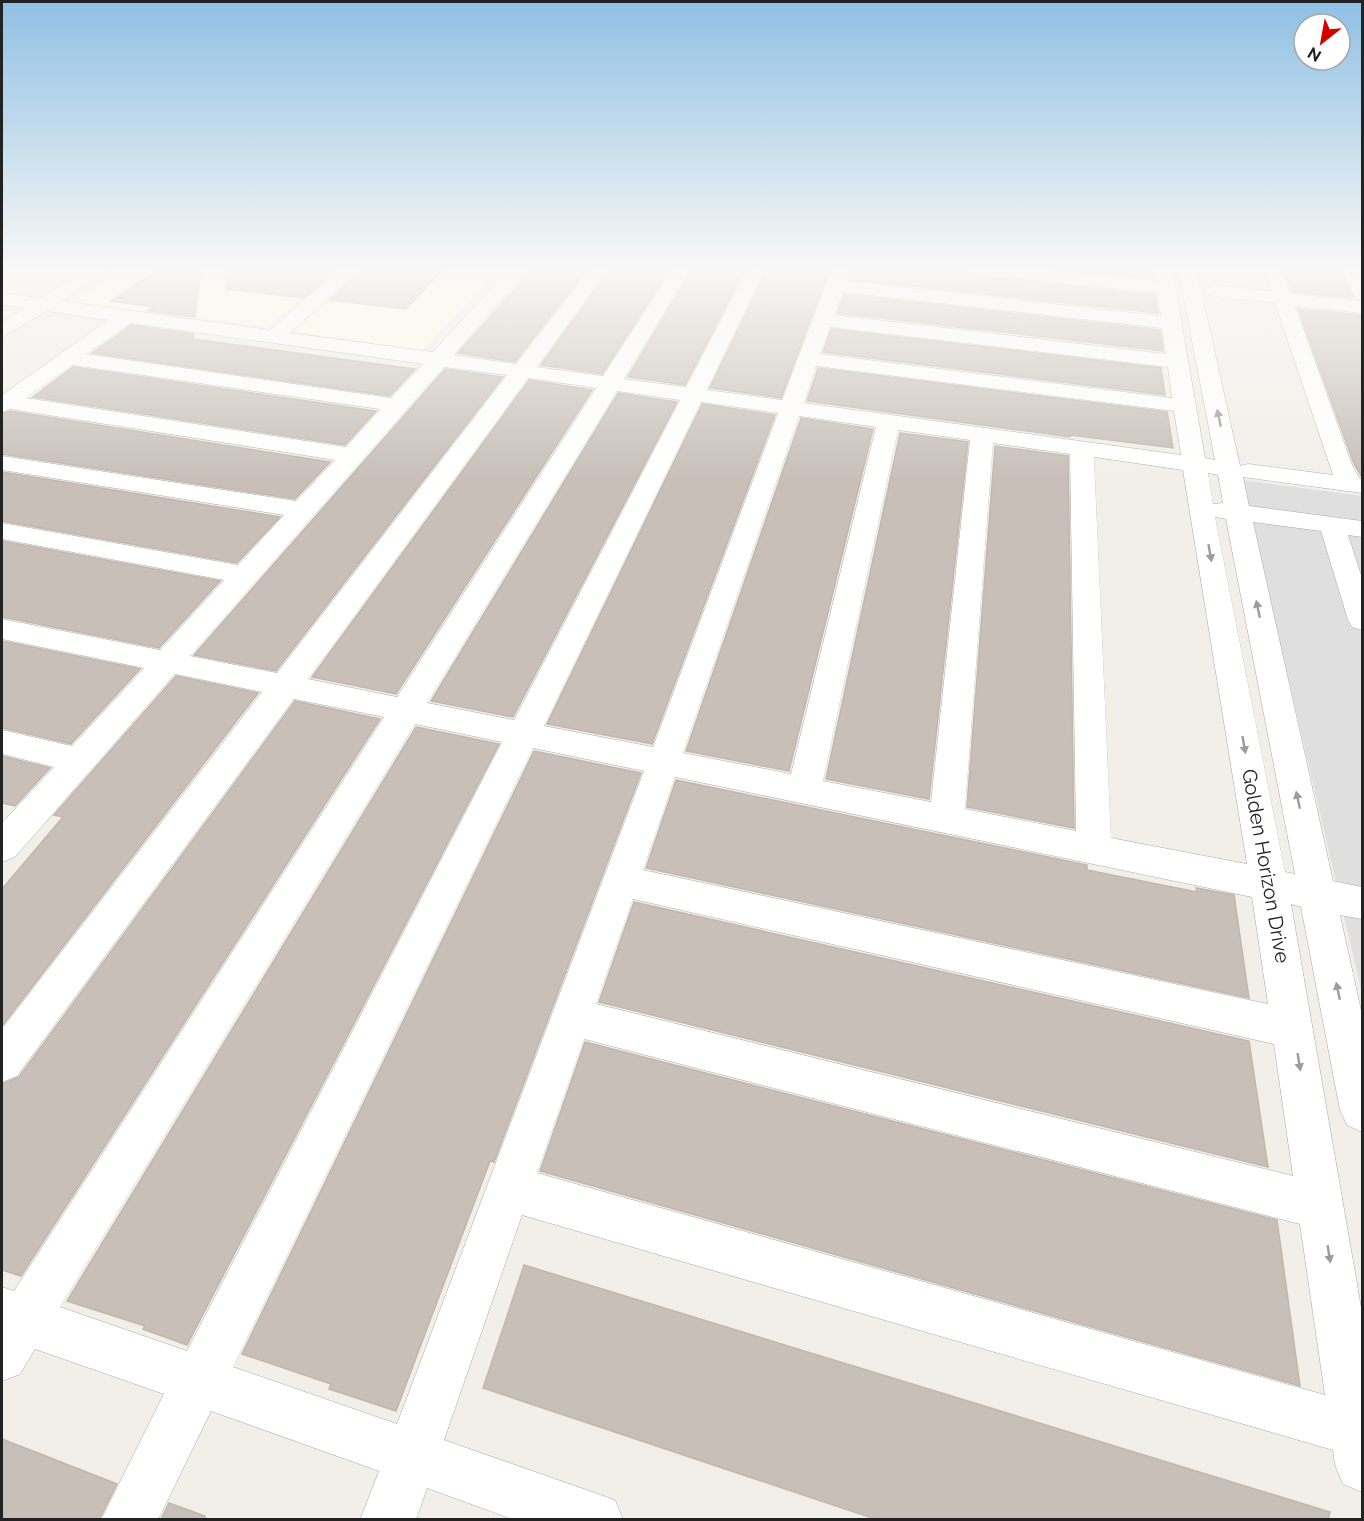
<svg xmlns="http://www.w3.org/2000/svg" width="1364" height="1521" font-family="Raleway,sans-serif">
<rect width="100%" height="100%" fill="#f2efe9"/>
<path fill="#e0dfdf" d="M 1242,480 L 1362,496 L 1362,993 Z"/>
<g fill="#ffffe5">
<path d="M 124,268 L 336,268 L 267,327 L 72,302 Z"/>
<path d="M 366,268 L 500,268 L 423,350 L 293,331 Z"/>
</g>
<g fill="#c7bfb8" stroke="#c4b6ab" stroke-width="1.5">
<path d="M 160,268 L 201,268 L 195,317 L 148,311 L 154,307 L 111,301 Z"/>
<path d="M 228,268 L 339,268 L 304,298 L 227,289 Z"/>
<path d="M 364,268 L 445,268 L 406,309 L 330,300 Z"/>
<path d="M 534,268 L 588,268 L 515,362 L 458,353 Z"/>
<path d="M 611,268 L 671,268 L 602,374 L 541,365 Z"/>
<path d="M 693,268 L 746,268 L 685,385 L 628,377 Z"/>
<path d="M 768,268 L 830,268 L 781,398 L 710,388 Z"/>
<path d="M 852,268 L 959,268 L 970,275 L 1155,295 L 1158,313 L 849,279 Z"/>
<path d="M 1041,268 L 1151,268 L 1152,278 Z"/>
<path d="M 1283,268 L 1340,268 L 1352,298 L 1292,292 Z"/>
<path d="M 844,294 L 1160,330 L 1163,351 L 837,313 Z"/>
<path d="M 1298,309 L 1362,315 L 1362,477 L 1354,464 Z"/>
<path d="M 131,325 L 193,334 L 193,339 L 415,369 L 390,396 L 92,353 Z"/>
<path d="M 831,329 L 1161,368 L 1165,395 L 823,352 Z"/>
<path d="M 73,367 L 376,411 L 345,445 L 33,397 Z"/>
<path d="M 818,368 L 1167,412 L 1173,448 L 1070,435 L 1070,437 L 807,401 Z"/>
<path d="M 445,369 L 503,377 L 276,671 L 194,655 Z"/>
<path d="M 529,380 L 592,390 L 396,694 L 312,677 Z"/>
<path d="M 618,393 L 677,402 L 513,717 L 431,701 Z"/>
<path d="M 702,404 L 775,415 L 652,744 L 547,724 Z"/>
<path d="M 10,411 L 330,462 L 295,499 L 2,454 L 2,414 Z"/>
<path d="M 801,418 L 873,429 L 789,771 L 686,751 Z"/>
<path d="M 900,433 L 968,442 L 929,799 L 826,779 Z"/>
<path d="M 995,446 L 1068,456 L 1074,828 L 967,807 Z"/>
<path d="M 2,472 L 280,517 L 237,563 L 2,521 Z"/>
<path d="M 2,541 L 220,581 L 159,648 L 2,617 Z"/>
<path d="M 2,641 L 140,669 L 71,744 L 2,728 Z"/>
<path d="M 176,676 L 258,693 L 2,1026 L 2,889 L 63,817 L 54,815 Z"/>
<path d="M 295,701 L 380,719 L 21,1276 L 2,1270 L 2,1084 L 19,1077 Z"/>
<path d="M 416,727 L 499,744 L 187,1345 L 143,1329 L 145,1326 L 67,1301 Z"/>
<path d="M 534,751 L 641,773 L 494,1162 L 490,1161 L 396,1411 L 329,1389 L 331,1384 L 242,1354 Z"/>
<path d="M 2,756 L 50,768 L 15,806 L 2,803 Z"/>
<path d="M 676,780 L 1087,865 L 1087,870 L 1197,892 L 1196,888 L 1234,895 L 1249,998 L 646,868 Z"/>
<path d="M 634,902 L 1249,1041 L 1268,1167 L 599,1002 Z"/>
<path d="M 585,1042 L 1277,1220 L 1300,1386 L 540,1171 Z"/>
<path d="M 524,1265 L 1330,1512 L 1328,1520 L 878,1520 L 483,1388 Z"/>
<path d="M 2,1439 L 117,1484 L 99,1520 L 2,1520 Z"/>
<path d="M 169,1503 L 205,1516 L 204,1520 L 161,1520 Z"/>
</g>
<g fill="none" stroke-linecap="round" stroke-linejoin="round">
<g stroke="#a9a9a9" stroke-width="1">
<g id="minor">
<path d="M 2,268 L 19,268 L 28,274 L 19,280 L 2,278 Z"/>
<path d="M 89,268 L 110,268 L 62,301 L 270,330 L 342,268 L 362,268 L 290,333 L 433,352 L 510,268 L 529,268 L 454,355 L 516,364 L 591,268 L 609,268 L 537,367 L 603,376 L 673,268 L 691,268 L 624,379 L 686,387 L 748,268 L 766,268 L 707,390 L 782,400 L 832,268 L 850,268 L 846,281 L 1161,316 L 1157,293 L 970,273 L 961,268 L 1021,268 L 1156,281 L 1154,268 L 1172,268 L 1205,458 L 1215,460 L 1178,268 L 1196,268 L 1240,466 L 1248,464 L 1333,475 L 1275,303 L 1213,297 L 1204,291 L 1213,285 L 1271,291 L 1263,268 L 1281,268 L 1290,294 L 1362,301 L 1362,313 L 1295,306 L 1352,465 L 1359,478 L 1362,479 L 1362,493 L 1243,477 L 1249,506 L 1362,521 L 1362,537 L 1348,535 L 1362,578 L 1362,630 L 1352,627 L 1348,620 L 1321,531 L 1253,522 L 1333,881 L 1362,887 L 1362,919 L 1340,915 L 1362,1015 L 1362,1132 L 1347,1125 L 1340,1110 L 1301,907 L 1291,904 L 1362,1313 L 1362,1492 L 1343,1484 L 1335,1465 L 1333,1450 L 522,1215 L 444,1440 L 615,1500 L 623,1520 L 515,1520 L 427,1488 L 416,1520 L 360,1520 L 379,1471 L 211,1411 L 158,1520 L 101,1520 L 164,1394 L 35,1349 L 20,1374 L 2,1381 L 2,1287 L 14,1291 L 384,717 L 294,699 L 17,1076 L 2,1082 L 2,1029 L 262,692 L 175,674 L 15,857 L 2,862 L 2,823 L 54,767 L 2,754 L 2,730 L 72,746 L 144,668 L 2,639 L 2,619 L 160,650 L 224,580 L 2,539 L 2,523 L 238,565 L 284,515 L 2,470 L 2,456 L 296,501 L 335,460 L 10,409 L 2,412 L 2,395 L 108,320 L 47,311 L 2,337 L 2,323 L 25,308 L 2,305 L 2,293 L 40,298 ZM 842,292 L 1162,328 L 1166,354 L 834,315 ZM 130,323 L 423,364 L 391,398 L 86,354 ZM 830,327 L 1168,367 L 1172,398 L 820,354 ZM 72,365 L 380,409 L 346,447 L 26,398 ZM 816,366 L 1174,411 L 1181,455 L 804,403 ZM 444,367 L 507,375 L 277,673 L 190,656 ZM 528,378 L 596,388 L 397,697 L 308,679 ZM 617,391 L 680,400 L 514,720 L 427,703 ZM 701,402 L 778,413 L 653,747 L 544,726 ZM 799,416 L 876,427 L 791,774 L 683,753 ZM 898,430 L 970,440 L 931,802 L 823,781 ZM 993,443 L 1070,454 L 1076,831 L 965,809 ZM 1094,457 L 1183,470 L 1247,864 L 1111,838 ZM 1208,473 L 1218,475 L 1223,503 L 1213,504 ZM 1215,517 L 1226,519 L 1295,874 L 1285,872 ZM 415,724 L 502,742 L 187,1351 L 60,1307 ZM 533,748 L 644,771 L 397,1424 L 233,1367 ZM 675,777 L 1252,897 L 1268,1004 L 643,870 ZM 633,899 L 1274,1044 L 1293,1176 L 596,1004 ZM 584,1039 L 1300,1224 L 1325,1395 L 537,1173 Z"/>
<path d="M 1342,268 L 1360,268 L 1362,300 L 1355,298 Z"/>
</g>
</g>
<use href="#minor" fill="#fff" fill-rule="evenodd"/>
</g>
<defs><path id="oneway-solid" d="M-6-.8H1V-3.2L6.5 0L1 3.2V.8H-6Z" transform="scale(1.5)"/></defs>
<g fill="#9c9c9c">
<use href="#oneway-solid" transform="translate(1219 418) rotate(-102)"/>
<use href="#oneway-solid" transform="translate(1210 553) rotate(80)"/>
<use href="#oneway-solid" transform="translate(1258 609) rotate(-102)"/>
<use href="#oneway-solid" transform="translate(1244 745) rotate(80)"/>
<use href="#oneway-solid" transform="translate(1298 800) rotate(-102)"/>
<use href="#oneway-solid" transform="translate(1338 991) rotate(-102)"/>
<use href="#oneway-solid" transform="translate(1299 1062) rotate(81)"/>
<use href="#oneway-solid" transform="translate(1329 1254) rotate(81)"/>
</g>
<linearGradient id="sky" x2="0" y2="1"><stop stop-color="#8fc0e4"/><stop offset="0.56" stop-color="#f9f8f5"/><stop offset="1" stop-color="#f9f8f5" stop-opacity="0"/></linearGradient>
<rect width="1364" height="481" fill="url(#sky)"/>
<g text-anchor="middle" stroke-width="4.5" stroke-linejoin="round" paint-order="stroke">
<g font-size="20" fill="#222" stroke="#fff">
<text transform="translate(1266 866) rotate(80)" y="7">Golden Horizon Drive</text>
</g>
</g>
<rect width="1364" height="1521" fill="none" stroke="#222222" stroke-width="6"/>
<g transform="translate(1322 42) rotate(211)"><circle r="28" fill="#ffffff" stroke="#a7a7a7" stroke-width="1.5"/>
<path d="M0-4.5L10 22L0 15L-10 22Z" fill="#d40000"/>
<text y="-9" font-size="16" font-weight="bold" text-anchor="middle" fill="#222222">N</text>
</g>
</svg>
